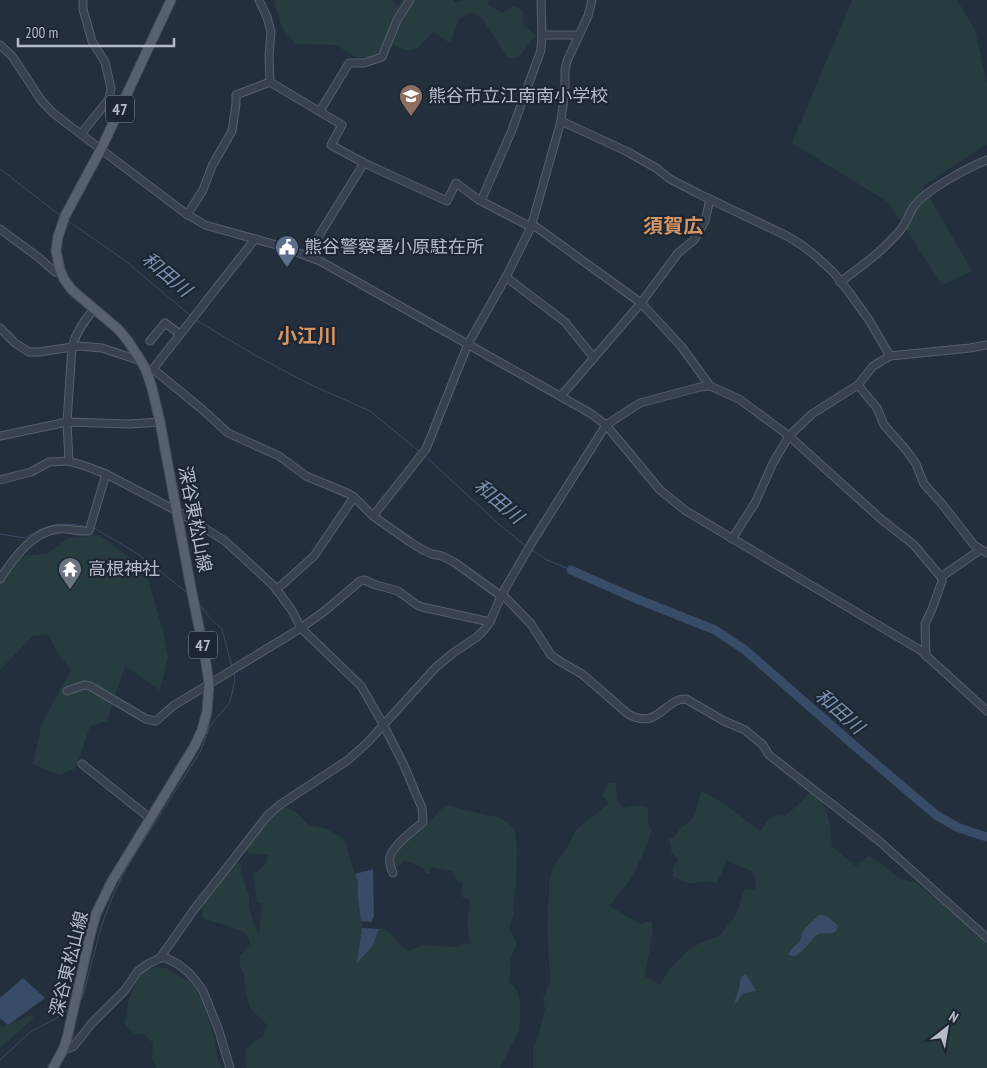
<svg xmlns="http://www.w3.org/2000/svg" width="987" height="1068" font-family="'PT Sans Narrow','Noto Sans JP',sans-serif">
<rect width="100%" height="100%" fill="#242f3e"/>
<g fill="#263c3f">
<path d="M 276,0 L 392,0 L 397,6 L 402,0 L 453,0 L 455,2 L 464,0 L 489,0 L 488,4 L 502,13 L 513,6 L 522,10 L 524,26 L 536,35 L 518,58 L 508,58 L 482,18 L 472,12 L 459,19 L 450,43 L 433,32 L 417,48 L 408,51 L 394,45 L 373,57 L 356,57 L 336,45 L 295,44 L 282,27 L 274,2 Z"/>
<path d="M 852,0 L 957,0 L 975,30 L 987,84 L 987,144 L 923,186 L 972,271 L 942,285 L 888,202 L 792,143 Z"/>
<path d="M 99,535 L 145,569 L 163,631 L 168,657 L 160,690 L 125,666 L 107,721 L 90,726 L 76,768 L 59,775 L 33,764 L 42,723 L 71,670 L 59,655 L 48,634 L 33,636 L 0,670 L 0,583 L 19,556 L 46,554 L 69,538 Z"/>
<path d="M 608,783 L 616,783 L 617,801 L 623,808 L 641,805 L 648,808 L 648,824 L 652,829 L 649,840 L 633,876 L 609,906 L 640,924 L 651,921 L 653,930 L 645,976 L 660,985 L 670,968 L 692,947 L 720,935 L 736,915 L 744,890 L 755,889 C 759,862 740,872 727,860 L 717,883 C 707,879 698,884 688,883 C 683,882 677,878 673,876 L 673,867 L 678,859 L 672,853 L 669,838 L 673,839 L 680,829 L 690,821 L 696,812 L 701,791 L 725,804 L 760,831 L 770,818 L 777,815 L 784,816 L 797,806 L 811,791 C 814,793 818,796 820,799 C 830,813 831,831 832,847 L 856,866 L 863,860 L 869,856 L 880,863 L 900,879 L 915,882 L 928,893 L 937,898 L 962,920 L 971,931 L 987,943 L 987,1068 L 533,1068 L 533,1048 L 538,1038 L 545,1009 L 543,998 L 551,980 L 549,965 L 548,938 L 547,928 L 548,918 L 547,907 L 549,900 L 549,882 L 552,871 L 558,859 L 565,851 L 576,830 L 609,803 L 603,796 Z"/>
<path d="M 449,805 C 458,808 467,811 477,813 C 494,817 500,814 514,828 L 517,845 L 516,884 L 513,906 L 514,914 L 509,928 L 517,944 L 510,959 L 510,972 L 509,981 L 517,991 L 520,1004 L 520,1019 L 519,1031 L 500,1068 L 246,1068 L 245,1059 L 246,1049 L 254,1042 L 263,1036 L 268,1026 L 251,1009 L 246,995 L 244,976 L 240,965 L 240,956 L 250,944 C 249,941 249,938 247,935 C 243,930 211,920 203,919 C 197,901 222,876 232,862 L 237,862 L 241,864 L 242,876 L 249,896 L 249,907 L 253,921 L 259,934 L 262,904 L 257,902 L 253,872 L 258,871 L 267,862 L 268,855 C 261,854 256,855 248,853 L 247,846 L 261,826 L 284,807 L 296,812 L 308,824 L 315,827 L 324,828 L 343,838 L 347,846 L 349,856 L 358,883 L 358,897 L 361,912 L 362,928 L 358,962 L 372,947 L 380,927 L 392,935 L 401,946 L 408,951 L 423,945 L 458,947 L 464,943 L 470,944 L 467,922 L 470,901 L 461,896 L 463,884 L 457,881 L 452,871 L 430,867 L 430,874 L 425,873 L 423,868 L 404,860 L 397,868 L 394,868 L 392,863 L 404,836 L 428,823 L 441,809 Z"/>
<path d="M 155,967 L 166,968 L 191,983 L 194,987 L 202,999 L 215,1041 L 216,1053 L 222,1068 L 157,1068 L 152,1059 L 153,1043 L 144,1034 C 133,1036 130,1030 124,1022 C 129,1013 126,1012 128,1003 C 129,997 140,975 144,972 C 147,969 151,968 155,967 Z"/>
<path d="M 31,1015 L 34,1018 L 0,1048 L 0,1025 L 3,1027 Z"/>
</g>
<g fill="#394c67">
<path d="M 373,869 L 374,916 L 371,922 L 361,921 L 358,897 L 358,883 L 355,874 Z"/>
<path d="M 819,915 C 828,915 832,920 838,926 C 834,939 825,930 817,935 C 812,938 809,944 805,948 C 802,951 799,953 795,956 L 788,955 C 792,947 794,947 799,942 C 802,938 801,934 804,930 C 805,928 817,917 819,915 Z"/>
<path d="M 362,928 L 379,929 L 372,947 L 357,963 Z"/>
<path d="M 746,974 L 756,991 L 744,993 L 733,1006 L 739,989 L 741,977 Z"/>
<path d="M 23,978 L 45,998 L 8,1025 L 0,1018 L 0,998 Z"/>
</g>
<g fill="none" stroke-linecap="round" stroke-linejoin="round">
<g stroke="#394c67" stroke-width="1">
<path d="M 0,169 L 61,216"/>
<path d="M 68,221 L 123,259 L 191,316"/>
<path d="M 196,320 L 253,354 L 307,383 L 370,411 L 420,452"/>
<path d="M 425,456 L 501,526 L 527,547"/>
<path d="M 94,528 L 138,554 L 189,594"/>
<path d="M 0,534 L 25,538 C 48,524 60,521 88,527"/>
<path d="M 532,550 L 547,560 L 571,570"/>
<path d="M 198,602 L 210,618 L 222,629 L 232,667"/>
<path d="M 79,1001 L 82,999 L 102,924 L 114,893 L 127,867 L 200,752 L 210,726 L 230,702 L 235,680 L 234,673"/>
<path d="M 0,1060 L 29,1033 L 45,1024 L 55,1019 L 70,1008"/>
</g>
<path stroke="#394c67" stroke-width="9" d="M 571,570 L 632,597 L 715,630 L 745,650 L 856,747 L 936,815 L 957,827 L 971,832 L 987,837"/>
<g stroke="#565f6c" stroke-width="9">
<g id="minor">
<path d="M 259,0 L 267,17 L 271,32 L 269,57 L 270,82 L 342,125 L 331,145 L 364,163 L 447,201 L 456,183 L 479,200 L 531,227"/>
<path d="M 541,0 L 542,35 L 579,35"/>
<path d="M 0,45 L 12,56 L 41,100 L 53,113 L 185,213 L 205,225 L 280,246 L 320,261 L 590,413 L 606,425 L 660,490 L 686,511 L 920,650 L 987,711"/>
<path d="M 320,111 L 349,63 L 364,63 L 382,57 L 397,20 L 410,0"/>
<path d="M 561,121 L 626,151 L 656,168 L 670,179 L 697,193 L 787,236 L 803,246 L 817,257 L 834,273 L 848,291 L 869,320 L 890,356"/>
<path d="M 81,134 L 109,99 L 111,88 L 105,62 L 92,41 L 83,9 L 83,0"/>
<path d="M 481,201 L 512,130 L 541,50 L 542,35"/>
<path d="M 187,215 L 203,190 L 212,166 L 232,131 L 236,104 L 236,95 L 270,82"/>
<path d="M 532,224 L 641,303 L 681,346 L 710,386"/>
<path d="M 0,229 L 38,257 L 55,272 L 60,270"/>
<path d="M 307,255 L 364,163"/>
<path d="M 506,277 L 565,322 L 594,358"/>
<path d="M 840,282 C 859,268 879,254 894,237 C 898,234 901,229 904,225 C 908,219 910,211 915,205 C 926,190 969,167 987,160"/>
<path d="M 0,328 L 15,343 L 29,352 L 39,352 L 79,346 L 102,348 L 141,361"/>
<path d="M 150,341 L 165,323 L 180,334"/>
<path d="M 153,369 L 203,410 L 228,433 L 279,456 L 306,476 L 347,493 L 354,497 L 373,516 L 410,542 L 423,550 L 432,554 L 442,556 L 454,562 L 501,596"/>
<path d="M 149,370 L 153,369 L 255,239"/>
<path d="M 858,385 L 877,408 L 884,425 L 907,451 L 916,464 L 924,484 L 942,504 L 974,545 L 987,553"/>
<path d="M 561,396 L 641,303 L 678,253 L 694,240 L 705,221 L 710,199"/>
<path d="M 0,436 L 67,422 L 129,424 L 160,422"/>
<path d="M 69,461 L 67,422 L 72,347 C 76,332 84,321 94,309"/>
<path d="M 0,480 L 31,472 L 49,462 L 69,461 L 88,467 L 106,474 L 177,511 L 225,541 L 274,586 L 291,609 L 301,628 L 361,686 L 383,724 L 403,763 L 422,808 L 423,822 C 415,829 392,846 390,857 C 389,862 391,869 393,873"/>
<path d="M 373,516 L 426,449 L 468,344 L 506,277 L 531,227 L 561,121 L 565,89 L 565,70 L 567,61 L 588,16 L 592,0"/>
<path d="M 732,539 L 755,503 L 773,463 L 789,436 L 812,414 L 858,385 L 873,366 L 890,356 L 970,348 L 987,345"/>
<path d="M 0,579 C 13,559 32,532 58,529 C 68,528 79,532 89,531 L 106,474"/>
<path d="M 276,590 L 314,556 L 354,497"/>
<path d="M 502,594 L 531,624 L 551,655 L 561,662 L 582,674 L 628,714 C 659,731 664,698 686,699 L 724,721 L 745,730 L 763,745 L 769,755 L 878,840 L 987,938"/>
<path d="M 926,656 L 925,624 L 932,609 L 942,581 L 941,577 L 980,550"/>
<path d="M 67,691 L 84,685 L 90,686 L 146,719 L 156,721 L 173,706 L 301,628 L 326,610 L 360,581 L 364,580 L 376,585 L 398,591 L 417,605 L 422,607 L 490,622"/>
<path d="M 82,764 L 151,819"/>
<path d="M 160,958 L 193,911 L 268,815 L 281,804 L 348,760 L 368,742 L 436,667 L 453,653 L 477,637 L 484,630 L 490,622 L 502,594 L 531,544 L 606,425 L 640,403 L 700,387 L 710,386 L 739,399 L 789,436 L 882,520 L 913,544 L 941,577"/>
<path d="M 63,1050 L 70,1048 L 74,1046 L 92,1023 L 125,990 L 138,971 L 148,964 L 160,958 L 166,958 L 178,964 L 188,972 L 196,981 L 203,991 L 207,1001 L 218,1028 L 230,1068"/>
</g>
</g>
<g stroke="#414a57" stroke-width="11">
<path id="major" d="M 53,1068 L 63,1050 L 67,1038 L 90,936 L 96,914 L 112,881 L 194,747 L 202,730 L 207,712 L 209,683 L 205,657 L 191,588 L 160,422 L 152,388 L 146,370 L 141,361 L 128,341 L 118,329 L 72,290 L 64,279 L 60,270 L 56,250 L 58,237 L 65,216 L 101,149 L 171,0"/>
</g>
<use href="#minor" stroke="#38414e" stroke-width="7"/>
<use href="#major" stroke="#56606e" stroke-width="9"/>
</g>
<defs>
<g id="school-pin" transform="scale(1.25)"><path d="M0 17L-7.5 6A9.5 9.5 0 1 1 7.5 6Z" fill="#8d6e63" stroke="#1d2633"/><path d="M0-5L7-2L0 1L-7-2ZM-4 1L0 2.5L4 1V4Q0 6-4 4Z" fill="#fff"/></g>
<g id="civic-pin" transform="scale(1.25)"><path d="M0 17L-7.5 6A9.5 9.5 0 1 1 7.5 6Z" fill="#5c6f8a" stroke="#1d2633"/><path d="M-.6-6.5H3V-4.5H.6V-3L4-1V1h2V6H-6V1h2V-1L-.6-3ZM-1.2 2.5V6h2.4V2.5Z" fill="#fff"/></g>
<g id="temple-pin" transform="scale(1.25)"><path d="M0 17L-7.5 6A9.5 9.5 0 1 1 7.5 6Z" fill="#6b7280" stroke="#1d2633"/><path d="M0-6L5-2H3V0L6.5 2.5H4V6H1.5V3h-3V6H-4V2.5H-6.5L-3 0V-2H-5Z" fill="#fff"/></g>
</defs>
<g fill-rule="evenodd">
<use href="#school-pin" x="411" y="96"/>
<use href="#civic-pin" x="287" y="247"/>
<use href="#temple-pin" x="70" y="569"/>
</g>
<g text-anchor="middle" stroke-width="4.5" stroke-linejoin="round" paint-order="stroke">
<g fill="#1d2633" stroke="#878f9c" stroke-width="1">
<rect x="106" y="95.5" width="28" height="27" rx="4"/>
<rect x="189" y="631.5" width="28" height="27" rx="4"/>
</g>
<g font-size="16" font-weight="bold" fill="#b4bcc9">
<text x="120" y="115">47</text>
<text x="203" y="651">47</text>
</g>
<g font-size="18" fill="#b4bcc9" stroke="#1d2633" text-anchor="start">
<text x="428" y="102">熊谷市立江南南小学校</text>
<text x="304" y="253">熊谷警察署小原駐在所</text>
<text x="88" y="575">高根神社</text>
</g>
<g font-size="18" fill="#b4bcc9" stroke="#1d2633">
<text transform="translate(195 519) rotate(79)" y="6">深谷東松山線</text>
<text transform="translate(69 964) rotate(-76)" y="6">深谷東松山線</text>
</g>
<g font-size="19" font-style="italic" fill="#7c92b1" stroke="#1d2633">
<text transform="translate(167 274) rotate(40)" y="7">和田川</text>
<text transform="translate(499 501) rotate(40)" y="7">和田川</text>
<text transform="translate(840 711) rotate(41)" y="7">和田川</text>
</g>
<g font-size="20" font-weight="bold" fill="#d59563" stroke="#1d2633">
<text x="673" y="233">須賀広</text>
<text x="307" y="343">小江川</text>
</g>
</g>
<g transform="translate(947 1028) rotate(31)" stroke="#1d2633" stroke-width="4" paint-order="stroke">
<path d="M0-4L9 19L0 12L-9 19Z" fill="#b4bcc9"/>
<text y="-8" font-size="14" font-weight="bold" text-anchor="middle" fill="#b4bcc9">N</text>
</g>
<path d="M18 38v8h156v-8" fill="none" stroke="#b4bcc9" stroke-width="2.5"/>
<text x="25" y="38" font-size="15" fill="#b4bcc9" stroke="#1d2633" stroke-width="4" paint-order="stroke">200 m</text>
</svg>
